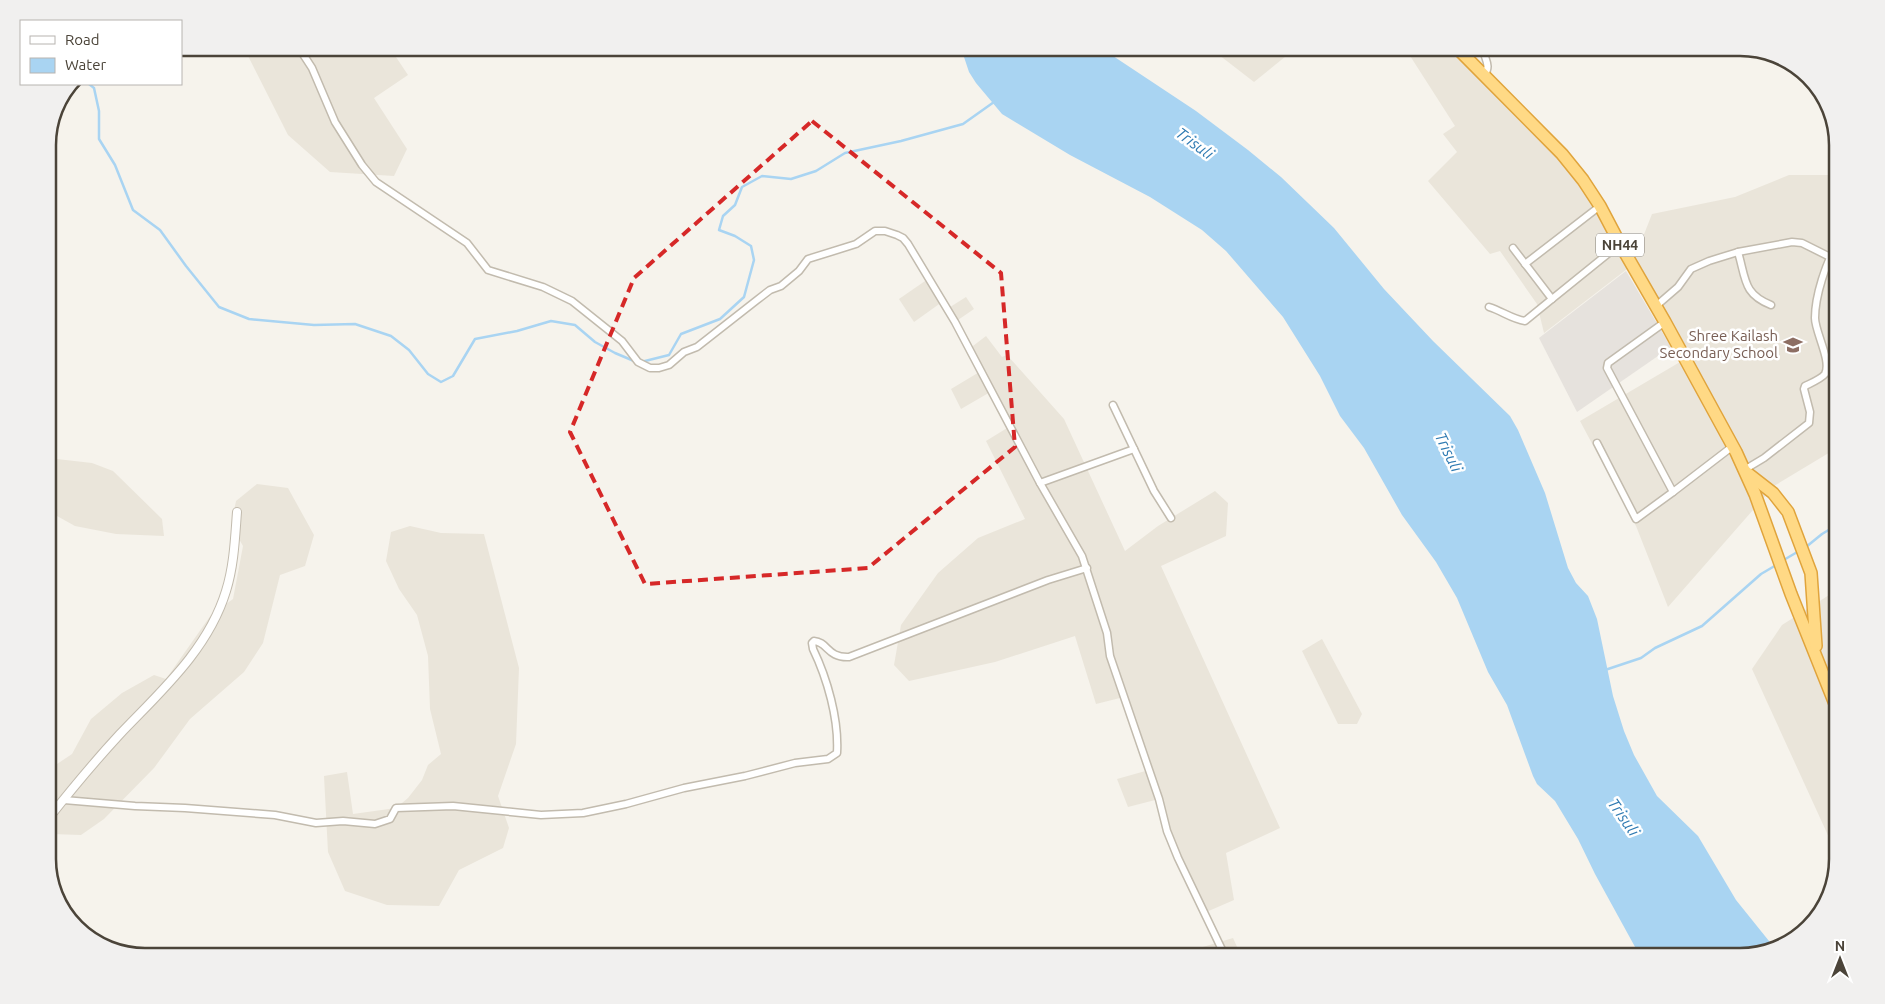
<svg xmlns="http://www.w3.org/2000/svg" width="1885" height="1004" font-family="Ubuntu,sans-serif">
<rect width="100%" height="100%" fill="#f6f3ec"/>
<g fill="#eae5da">
<path d="M 244,48 L 390,48 L 408,75 L 374,98 L 407,149 L 394,176 L 330,172 L 288,135 Z"/>
<path d="M 1210,48 L 1296,48 L 1254,82 Z"/>
<path d="M 1405,48 L 1450,48 L 1475,74 L 1527,118 L 1582,180 L 1631,266 L 1544,333 L 1537,304 L 1500,251 L 1490,254 L 1428,181 L 1457,152 L 1443,134 L 1455,126 Z"/>
<path d="M 1837,173 L 1837,321 L 1835,325 L 1837,327 L 1837,448 L 1774,486 L 1668,607 L 1636,526 L 1580,421 L 1680,362 L 1663,324 L 1632,265 L 1652,214 L 1735,197 L 1789,175 L 1833,175 Z"/>
<path d="M 928,279 L 942,302 L 914,322 L 899,299 Z"/>
<path d="M 966,297 L 974,309 L 955,322 L 947,309 Z"/>
<path d="M 986,336 L 1002,357 L 1007,355 L 1064,419 L 1125,551 L 1158,526 L 1215,491 L 1228,503 L 1226,536 L 1161,566 L 1280,828 L 1226,853 L 1234,900 L 1204,913 L 1178,858 L 1159,799 L 1128,807 L 1117,779 L 1149,770 L 1124,697 L 1096,704 L 1075,636 L 995,662 L 909,681 L 894,665 L 901,625 L 938,573 L 978,538 L 1025,519 L 986,441 L 1012,425 L 992,391 L 961,409 L 951,389 L 981,371 L 969,349 Z"/>
<path d="M 48,458 L 92,463 L 113,471 L 162,519 L 164,536 L 116,534 L 75,526 L 48,511 Z"/>
<path d="M 257,484 L 288,488 L 314,535 L 305,566 L 280,575 L 263,643 L 244,672 L 190,719 L 154,768 L 104,819 L 81,835 L 51,834 L 48,816 L 48,770 L 72,754 L 91,719 L 122,693 L 154,675 L 166,679 L 211,615 L 233,599 L 243,546 L 231,525 L 236,501 Z"/>
<path d="M 410,526 L 441,533 L 484,534 L 519,668 L 516,744 L 498,796 L 509,828 L 503,848 L 459,870 L 439,906 L 387,905 L 345,891 L 328,852 L 324,776 L 347,772 L 353,814 L 396,808 L 408,798 L 422,780 L 428,765 L 441,754 L 430,709 L 428,656 L 417,615 L 399,589 L 386,561 L 391,532 Z"/>
<path d="M 1837,590 L 1837,855 L 1752,669 L 1782,625 Z"/>
<path d="M 1322,639 L 1362,714 L 1357,724 L 1338,724 L 1302,651 Z"/>
<path d="M 1233,938 L 1238,949 L 1224,954 L 1225,956 L 1199,956 L 1196,949 Z"/>
</g>
<path fill="#e6e2dd" d="M 1626,271 L 1671,347 L 1577,412 L 1539,338 Z"/>
<path fill="#a9d4f2" d="M 961,48 L 1101,48 L 1196,111 L 1248,150 L 1281,177 L 1334,228 L 1384,289 L 1433,341 L 1510,416 L 1518,430 L 1545,493 L 1568,568 L 1576,583 L 1588,596 L 1597,619 L 1613,696 L 1624,731 L 1634,755 L 1657,796 L 1698,836 L 1736,900 L 1773,946 L 1740,956 L 1640,956 L 1595,874 L 1578,839 L 1555,801 L 1537,784 L 1533,776 L 1507,705 L 1488,672 L 1457,598 L 1436,562 L 1402,515 L 1364,448 L 1340,416 L 1320,376 L 1283,317 L 1226,251 L 1202,230 L 1150,197 L 1070,155 L 1002,114 L 976,83 L 969,72 Z"/>
<g fill="none" stroke-linecap="round" stroke-linejoin="round">
<g stroke="#a9d4f2" stroke-width="2.5">
<path d="M 89,84 L 94,88 L 99,111 L 99,139 L 115,165 L 133,210 L 160,230 L 186,266 L 219,307 L 249,319 L 314,325 L 355,324 L 391,336 L 409,350 L 428,374 L 441,382 L 453,376 L 475,339 L 517,331 L 551,321 L 575,325 L 595,342 L 615,353 L 634,361"/>
<path d="M 641,362 L 669,355 L 681,334 L 720,319 L 744,297 L 754,260 L 751,246 L 735,236 L 719,230 L 723,216 L 735,205 L 742,187 L 762,176 L 791,179 L 816,171 L 845,153 L 901,141 L 963,124 L 994,102"/>
<path d="M 1806,547 L 1822,534 L 1837,525"/>
<path d="M 1782,561 L 1799,551"/>
<path d="M 1605,670 L 1641,658 L 1655,648 L 1702,626 L 1761,574 L 1778,564"/>
</g>
<g stroke="#c2bbae" stroke-width="9">
<g id="minor">
<path d="M 299,48 L 312,68 L 335,122 L 362,165 L 376,182 L 467,243 L 488,270 L 543,287 L 572,301 L 622,341 L 638,362 L 650,368 L 659,368 L 669,365 L 684,352 L 697,347 L 757,300 L 770,290 L 781,286 L 799,271 L 808,259 L 856,244 L 875,231 L 885,231 L 897,235 L 903,238 L 908,244 L 955,322 L 1040,483 L 1082,556 L 1107,633 L 1110,656 L 1159,799 L 1167,831 L 1178,858 L 1225,956"/>
<path d="M 1483,48 C 1484,60 1492,64 1484,76"/>
<path d="M 1513,248 L 1552,299 L 1620,244"/>
<path d="M 1738,252 C 1746,279 1743,294 1771,305"/>
<path d="M 1525,264 L 1600,206"/>
<path d="M 1656,306 L 1678,287 L 1691,269 L 1709,261 L 1738,252 L 1792,242 L 1802,243 L 1830,257"/>
<path d="M 1489,307 C 1502,311 1512,319 1525,321 L 1552,299"/>
<path d="M 1113,405 L 1154,491 L 1171,518"/>
<path d="M 1597,443 L 1636,519 L 1673,492 L 1607,368 L 1608,363 L 1665,322"/>
<path d="M 1744,470 L 1764,458 L 1809,423 L 1810,412 L 1804,389 L 1805,386 C 1811,383 1821,379 1825,374 C 1832,361 1815,332 1815,318 C 1815,296 1826,262 1837,245"/>
<path d="M 1040,483 L 1134,449"/>
<path d="M 1673,492 L 1733,446"/>
<path d="M 64,800 L 135,806 L 185,808 L 275,815 L 316,823 L 343,821 L 375,824 L 390,819 L 396,808 L 453,806 L 541,815 L 583,813 L 626,804 L 684,788 L 745,776 L 795,763 L 828,759 L 837,753 C 839,719 827,678 813,649 L 812,643 L 814,641 C 828,642 827,658 849,657 L 1048,580 L 1087,568"/>
</g>
</g>
<g stroke="#c2bbae" stroke-width="10">
<path id="tertiary" d="M 48,819 C 71,790 95,761 120,734 C 160,692 208,650 226,591 C 234,566 235,538 237,512"/>
</g>
<g stroke="#e0a43c" stroke-width="14">
<g id="trunk">
<path d="M 1457,48 L 1562,154 L 1583,180 L 1600,206 L 1620,244 L 1665,322 L 1736,452 L 1755,494 L 1791,594 L 1837,709"/>
<path d="M 1746,472 L 1773,493 L 1788,512 L 1811,573 L 1816,646"/>
</g>
</g>
<use href="#minor" stroke="#fff" stroke-width="6"/>
<use href="#tertiary" stroke="#fff" stroke-width="8"/>
<use href="#trunk" stroke="#ffd985" stroke-width="11"/>
</g>
<path fill="none" stroke="#d62828" stroke-width="4" stroke-dasharray="10 6" stroke-linejoin="round" d="M 812,121 L 1001,273 L 1015,447 L 868,568 L 645,584 L 570,432 L 634,278 Z"/>
<defs>
<g id="school-bare" transform="scale(1.5)"><path d="M0-5L7-2L0 1L-7-2ZM-4 1L0 2.5L4 1V4Q0 6-4 4Z" fill="#8d6e63" stroke="#fff" stroke-width="2.5" paint-order="stroke"/></g>
</defs>
<g fill-rule="evenodd">
<use href="#school-bare" x="1793" y="345"/>
</g>
<g text-anchor="middle" stroke-width="5" stroke-linejoin="round" paint-order="stroke">
<rect fill="#fff" stroke="#817c74" stroke-width="1" x="1596" y="233.5" width="48" height="23" rx="4"/>
<g font-size="14" font-weight="bold" fill="#4b4439">
<text x="1620" y="250">NH44</text>
</g>
<g font-size="15" fill="#785e54" stroke="#fff" text-anchor="end">
<text x="1778" y="341">Shree Kailash<tspan x="1778" dy="17">Secondary School</tspan></text>
</g>
<g font-size="16" font-style="italic" fill="#2e7ab2" stroke="#fff">
<text transform="translate(1195 143) rotate(36)" y="6">Trisuli</text>
<text transform="translate(1449 452) rotate(64)" y="6">Trisuli</text>
<text transform="translate(1624 817) rotate(55)" y="6">Trisuli</text>
</g>
</g>
<path d="M0 0H1885V1004H0ZM145 56H1740A89 89 0 0 1 1829 145V859A89 89 0 0 1 1740 948H145A89 89 0 0 1 56 859V145A89 89 0 0 1 145 56Z" fill="#f1f0ef" fill-rule="evenodd"/>
<path fill="none" stroke="#4b4439" stroke-width="2.5" d="M145 56H1740A89 89 0 0 1 1829 145V859A89 89 0 0 1 1740 948H145A89 89 0 0 1 56 859V145A89 89 0 0 1 145 56Z"/>
<rect x="20" y="20" width="162" height="65" fill="#ffffff" stroke="#b7b4b0"/>
<rect x="30" y="36" width="25" height="8" fill="#ffffff" stroke="#b7b4b0"/>
<text x="65" y="45" font-size="15" fill="#4b4439">Road</text>
<rect x="30" y="58" width="25" height="15" fill="#a9d4f2" stroke="#b7b4b0"/>
<text x="65" y="70" font-size="15" fill="#4b4439">Water</text>
<g transform="translate(1840 959)" stroke="#ffffff" stroke-width="4" paint-order="stroke">
<path d="M0-4L9 19L0 12L-9 19Z" fill="#4b4439"/>
<text y="-8" font-size="14" font-weight="bold" text-anchor="middle" fill="#4b4439">N</text>
</g>
</svg>
